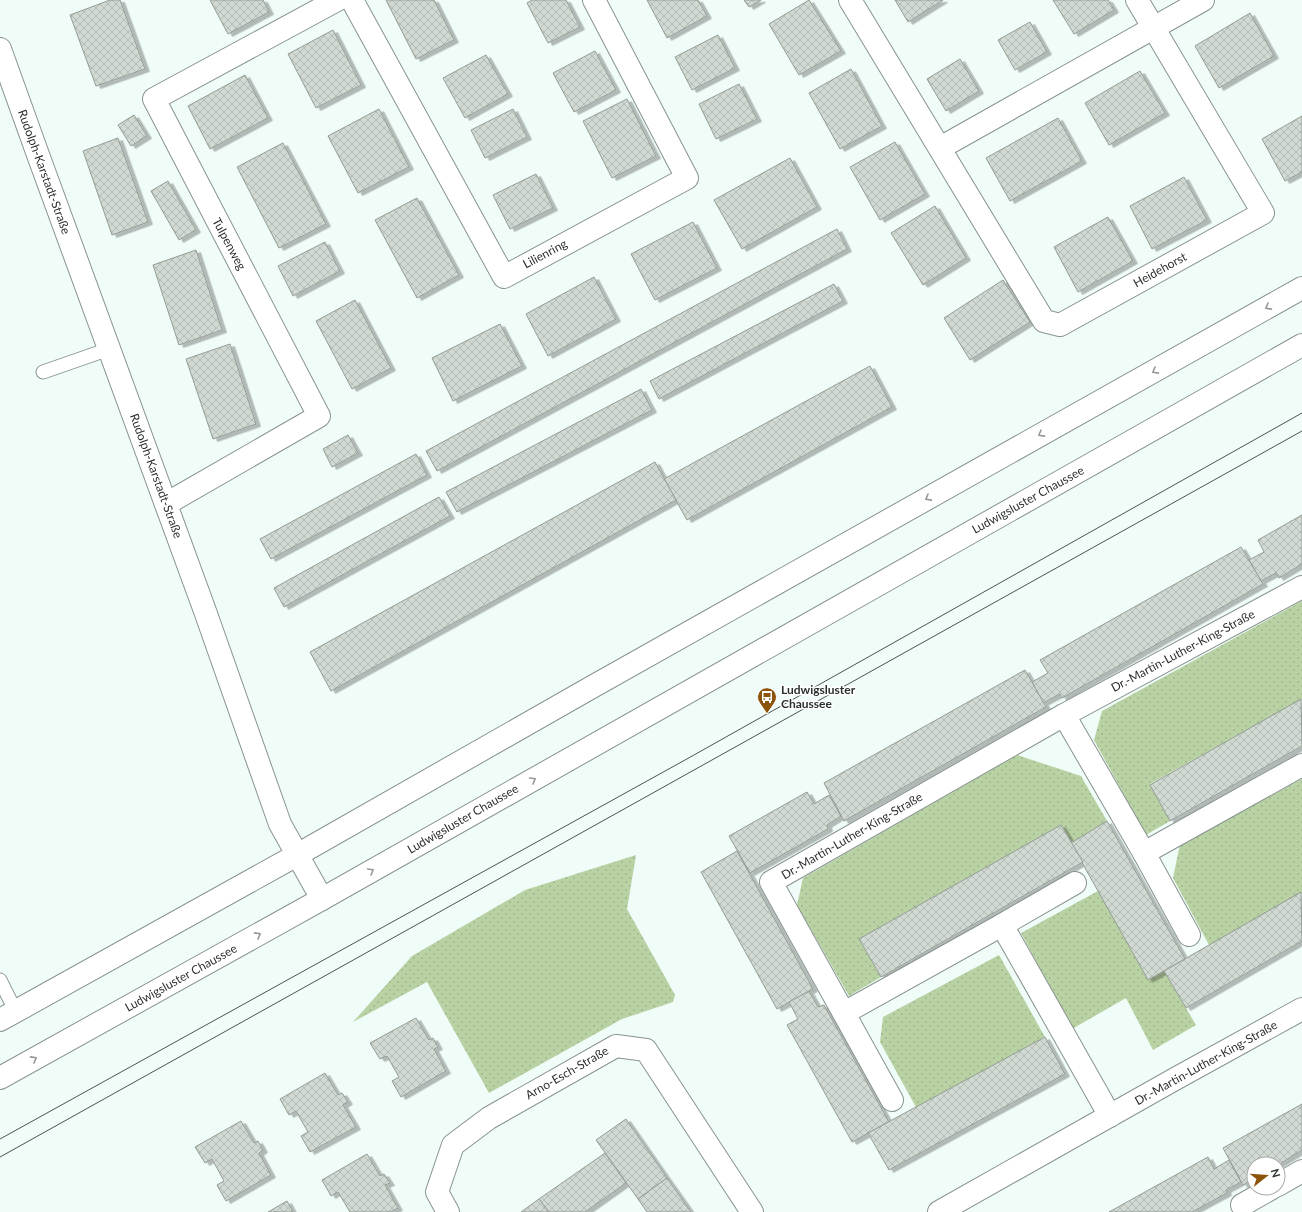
<svg xmlns="http://www.w3.org/2000/svg" width="1302" height="1212" font-family="Lato,sans-serif">
<defs>
<pattern id="grass-dots" width="8" height="8" patternUnits="userSpaceOnUse"><rect width="8" height="8" fill="#b9d2a3"/><path d="M2 2h.1M6 6h.1" fill="none" stroke="#9fb58d" stroke-width="1.8" stroke-linecap="round"/></pattern>
<pattern id="building-cross-hatch" width="8" height="8" patternUnits="userSpaceOnUse"><rect width="8" height="8" fill="#d1dad2"/><path d="M0 0l8 8M0 8l8-8" fill="none" stroke="#b4bbb5"/></pattern>
<filter id="shadow"><feDropShadow dx="4.5" dy="2.5" stdDeviation="0" flood-color="#0004"/></filter>
</defs>
<rect width="100%" height="100%" fill="#f0fcf8"/>
<g fill="url(#grass-dots)">
<path d="M 1302,601 L 1302,699 L 1150,784 L 1170,821 L 1146,835 L 1094,740 L 1102,711 Z"/>
<path d="M 1017,755 L 1081,776 L 1107,821 L 1071,843 L 1061,825 L 859,939 L 881,977 L 849,996 L 797,905 L 803,878 Z"/>
<path d="M 1302,779 L 1302,893 L 1209,945 L 1173,878 L 1180,844 Z"/>
<path d="M 636,855 L 627,909 L 675,995 L 673,1002 L 622,1019 L 489,1093 L 427,982 L 353,1022 L 412,956 L 525,890 Z"/>
<path d="M 1098,891 L 1164,971 L 1196,1025 L 1153,1050 L 1126,998 L 1072,1029 L 1021,933 Z"/>
<path d="M 999,955 L 1045,1037 L 916,1107 L 880,1042 L 883,1017 Z"/>
</g>
<g fill="url(#building-cross-hatch)" stroke="#939b95" filter="url(#shadow)">
<path d="M 110,0 L 120,0 L 145,69 L 96,86 L 70,15 Z"/>
<path d="M 210,0 L 263,0 L 269,12 L 228,34 Z"/>
<path d="M 386,0 L 434,0 L 454,40 L 416,59 Z"/>
<path d="M 532,0 L 566,0 L 580,27 L 548,43 L 527,3 Z"/>
<path d="M 647,0 L 698,0 L 707,16 L 667,38 Z"/>
<path d="M 744,0 L 761,0 L 749,7 Z"/>
<path d="M 809,0 L 841,51 L 799,75 L 769,24 Z"/>
<path d="M 895,0 L 943,0 L 908,22 Z"/>
<path d="M 1053,0 L 1108,0 L 1114,10 L 1074,34 Z"/>
<path d="M 1250,13 L 1274,56 L 1219,88 L 1195,46 Z"/>
<path d="M 1030,22 L 1047,52 L 1015,70 L 998,40 Z"/>
<path d="M 333,30 L 361,85 L 316,108 L 288,54 Z"/>
<path d="M 718,35 L 735,68 L 692,90 L 675,57 Z"/>
<path d="M 595,51 L 616,90 L 574,112 L 553,73 Z"/>
<path d="M 486,55 L 508,94 L 465,118 L 443,78 Z"/>
<path d="M 960,59 L 979,91 L 946,111 L 927,79 Z"/>
<path d="M 851,69 L 882,126 L 840,149 L 809,93 Z"/>
<path d="M 1140,71 L 1165,113 L 1109,145 L 1085,103 Z"/>
<path d="M 245,75 L 268,118 L 210,149 L 188,106 Z"/>
<path d="M 739,84 L 757,119 L 716,139 L 699,104 Z"/>
<path d="M 627,99 L 656,156 L 612,178 L 583,121 Z"/>
<path d="M 379,109 L 409,167 L 358,193 L 328,136 Z"/>
<path d="M 513,109 L 527,137 L 485,158 L 471,130 Z"/>
<path d="M 134,115 L 147,136 L 131,146 L 118,125 Z"/>
<path d="M 1302,116 L 1302,172 L 1285,181 L 1262,139 Z"/>
<path d="M 1058,118 L 1082,161 L 1010,201 L 986,158 Z"/>
<path d="M 118,138 L 148,222 L 112,235 L 83,151 Z"/>
<path d="M 895,142 L 925,194 L 880,220 L 850,167 Z"/>
<path d="M 283,143 L 326,224 L 279,248 L 237,167 Z"/>
<path d="M 790,158 L 817,207 L 742,249 L 714,200 Z"/>
<path d="M 536,174 L 553,208 L 510,229 L 493,195 Z"/>
<path d="M 1184,177 L 1207,220 L 1152,249 L 1130,206 Z"/>
<path d="M 168,181 L 196,230 L 179,240 L 151,191 Z"/>
<path d="M 417,198 L 459,275 L 417,298 L 375,220 Z"/>
<path d="M 935,206 L 966,258 L 923,285 L 891,233 Z"/>
<path d="M 1108,217 L 1133,261 L 1078,292 L 1054,247 Z"/>
<path d="M 693,222 L 717,268 L 655,300 L 631,254 Z"/>
<path d="M 837,229 L 847,249 L 437,471 L 426,451 Z"/>
<path d="M 325,242 L 340,271 L 293,296 L 278,266 Z"/>
<path d="M 196,250 L 222,330 L 179,345 L 153,265 Z"/>
<path d="M 594,277 L 616,319 L 548,356 L 526,314 Z"/>
<path d="M 1003,280 L 1030,322 L 970,360 L 944,318 Z"/>
<path d="M 834,284 L 843,301 L 659,399 L 650,381 Z"/>
<path d="M 355,300 L 391,368 L 352,389 L 316,321 Z"/>
<path d="M 500,324 L 522,366 L 453,401 L 432,358 Z"/>
<path d="M 230,344 L 256,424 L 213,439 L 186,359 Z"/>
<path d="M 870,366 L 892,407 L 687,520 L 664,479 Z"/>
<path d="M 641,389 L 652,410 L 457,512 L 446,492 Z"/>
<path d="M 348,435 L 358,453 L 332,467 L 323,449 Z"/>
<path d="M 416,454 L 427,475 L 271,559 L 260,539 Z"/>
<path d="M 655,462 L 676,500 L 331,691 L 310,652 Z"/>
<path d="M 439,497 L 450,516 L 284,607 L 274,588 Z"/>
<path d="M 1302,515 L 1302,564 L 1279,578 L 1276,573 L 1261,581 L 1249,560 L 1264,552 L 1258,540 Z"/>
<path d="M 1241,547 L 1263,584 L 1062,698 L 1060,694 L 1043,703 L 1032,682 L 1048,673 L 1040,660 Z"/>
<path d="M 1025,670 L 1046,707 L 844,821 L 824,783 Z"/>
<path d="M 1301,699 L 1302,746 L 1170,821 L 1150,785 Z"/>
<path d="M 807,792 L 814,804 L 829,795 L 841,816 L 827,825 L 828,829 L 750,873 L 729,836 Z"/>
<path d="M 1107,821 L 1185,959 L 1148,980 L 1071,843 Z"/>
<path d="M 1061,825 L 1083,862 L 881,977 L 859,939 Z"/>
<path d="M 737,851 L 813,989 L 777,1009 L 701,872 Z"/>
<path d="M 1301,892 L 1302,941 L 1186,1008 L 1164,971 Z"/>
<path d="M 809,991 L 818,1007 L 824,1005 L 889,1122 L 852,1142 L 787,1025 L 798,1019 L 789,1002 Z"/>
<path d="M 416,1018 L 429,1040 L 433,1038 L 438,1047 L 434,1049 L 446,1071 L 401,1097 L 392,1081 L 399,1077 L 387,1056 L 380,1059 L 370,1043 Z"/>
<path d="M 1045,1037 L 1065,1074 L 889,1170 L 868,1133 Z"/>
<path d="M 325,1073 L 338,1095 L 342,1093 L 348,1102 L 343,1105 L 356,1127 L 310,1152 L 301,1136 L 308,1132 L 296,1111 L 289,1115 L 280,1099 Z"/>
<path d="M 1302,1104 L 1302,1150 L 1278,1165 L 1254,1164 L 1254,1179 L 1243,1185 L 1223,1148 Z"/>
<path d="M 626,1119 L 667,1178 L 638,1199 L 596,1140 Z"/>
<path d="M 241,1121 L 254,1143 L 258,1141 L 263,1150 L 259,1153 L 271,1175 L 226,1201 L 217,1185 L 224,1181 L 212,1159 L 205,1163 L 195,1147 Z"/>
<path d="M 605,1153 L 626,1183 L 585,1212 L 549,1212 L 539,1199 Z"/>
<path d="M 367,1154 L 380,1176 L 384,1174 L 390,1183 L 385,1185 L 398,1208 L 390,1212 L 350,1212 L 338,1192 L 331,1196 L 322,1180 Z"/>
<path d="M 1208,1157 L 1214,1169 L 1229,1160 L 1241,1182 L 1226,1190 L 1227,1193 L 1192,1212 L 1109,1212 Z"/>
<path d="M 667,1178 L 691,1212 L 647,1212 L 638,1199 Z"/>
<path d="M 539,1199 L 549,1212 L 521,1212 Z"/>
<path d="M 287,1201 L 293,1212 L 268,1212 Z"/>
</g>
<g fill="none" stroke-linecap="round" stroke-linejoin="round">
<g stroke="#88938f" stroke-width="15">
<g id="service">
<path d="M 43,372 L 109,349"/>
<path d="M 0,980 L 16,1012"/>
</g>
</g>
<g stroke="#88938f" stroke-width="24">
<g id="minor">
<path d="M 352,0 L 504,277 L 687,178 L 594,0"/>
<path d="M 850,0 L 1044,321 L 1060,325 L 1263,213 L 1137,0"/>
<path d="M 0,49 L 37,152 L 205,611 L 280,824 L 322,899"/>
<path d="M 940,148 L 1203,0"/>
<path d="M 166,504 L 319,416 L 154,99 L 337,0"/>
<path d="M 1064,715 L 1144,853 L 1189,935"/>
<path d="M 1144,853 L 1302,765"/>
<path d="M 1002,925 L 1075,883"/>
<path d="M 844,1013 L 1002,925 L 1110,1116"/>
<path d="M 892,1100 L 771,882 L 1064,715 L 1302,587"/>
<path d="M 1278,1185 L 1302,1171"/>
<path d="M 1242,1205 L 1272,1188"/>
<path d="M 448,1212 L 437,1192 L 453,1145 L 489,1118 L 616,1046 L 646,1050 L 752,1212"/>
<path d="M 939,1212 L 1175,1079 L 1302,1009"/>
</g>
</g>
<g stroke="#88938f" stroke-width="24">
<g id="tertiary">
<path d="M 0,1020 L 297,855 L 592,687 L 1302,288"/>
<path d="M 0,1078 L 322,899 L 1302,345"/>
</g>
</g>
<use href="#service" stroke="#fff" stroke-width="13"/>
<use href="#minor" stroke="#fff" stroke-width="22"/>
<use href="#tertiary" stroke="#fff" stroke-width="22"/>
<g stroke="#4d5351" stroke-width="1">
<path d="M 0,1139 L 694,755 L 1302,413"/>
<path d="M 0,1157 L 1302,431"/>
</g>
</g>
<defs><path id="oneway-chevron" d="M-2-3.5L2.5 0L-2 3.5" fill="none" stroke-width="1.6" stroke-linecap="round" stroke-linejoin="round"/></defs>
<g stroke="#959796">
<use href="#oneway-chevron" transform="translate(1268 307) rotate(151)"/>
<use href="#oneway-chevron" transform="translate(1155 371) rotate(151)"/>
<use href="#oneway-chevron" transform="translate(1041 434) rotate(151)"/>
<use href="#oneway-chevron" transform="translate(928 498) rotate(151)"/>
<use href="#oneway-chevron" transform="translate(533 780) rotate(-30)"/>
<use href="#oneway-chevron" transform="translate(371 871) rotate(-30)"/>
<use href="#oneway-chevron" transform="translate(258 935) rotate(-29)"/>
<use href="#oneway-chevron" transform="translate(34 1059) rotate(-29)"/>
</g>
<defs>
<g id="bus-pin" transform="scale(1)"><path d="M0 17L-7.5 6A9.5 9.5 0 1 1 7.5 6Z" fill="#8c5408" stroke="#fff"/><path d="M-5-6H5V4H4V6H2V4H-2V6H-4V4H-5ZM-3.5-4V0h7V-4ZM-3.5 1.2v1.5H-2V1.2ZM2 1.2v1.5H3.5V1.2Z" fill="#fff"/></g>
</defs>
<g fill-rule="evenodd">
<use href="#bus-pin" x="767" y="697"/>
</g>
<g text-anchor="middle" stroke-width="3" stroke-linejoin="round" paint-order="stroke">
<g font-size="12" fill="#2b2f2e" stroke="#fff">
<text transform="translate(44 172) rotate(70)" y="4">Rudolph-Karstadt-Straße</text>
<text transform="translate(229 244) rotate(62)" y="4">Tulpenweg</text>
<text transform="translate(545 254) rotate(-28)" y="4">Lilienring</text>
<text transform="translate(1160 270) rotate(-29)" y="4">Heidehorst</text>
<text transform="translate(156 476) rotate(70)" y="4">Rudolph-Karstadt-Straße</text>
<text transform="translate(1028 500) rotate(-29)" y="4">Ludwigsluster Chaussee</text>
<text transform="translate(1183 651) rotate(-28)" y="4">Dr.-Martin-Luther-King-Straße</text>
<text transform="translate(463 819) rotate(-30)" y="4">Ludwigsluster Chaussee</text>
<text transform="translate(852 836) rotate(-30)" y="4">Dr.-Martin-Luther-King-Straße</text>
<text transform="translate(181 978) rotate(-29)" y="4">Ludwigsluster Chaussee</text>
<text transform="translate(1206 1063) rotate(-29)" y="4">Dr.-Martin-Luther-King-Straße</text>
<text transform="translate(567 1073) rotate(-30)" y="4">Arno-Esch-Straße</text>
</g>
<g font-size="12" font-weight="bold" fill="#2b2f2e" stroke="#fff" text-anchor="start">
<text x="781" y="694">Ludwigsluster<tspan x="781" dy="14">Chaussee</tspan></text>
</g>
</g>
<g transform="translate(1266 1176) rotate(73)"><circle r="19" fill="#ffffff" stroke="#aaacab"/>
<path d="M0-3L7 15L0 10L-7 15Z" fill="#8c5408"/>
<text y="-6" font-size="11" font-weight="bold" text-anchor="middle" fill="#2b2f2e">N</text>
</g>
</svg>
